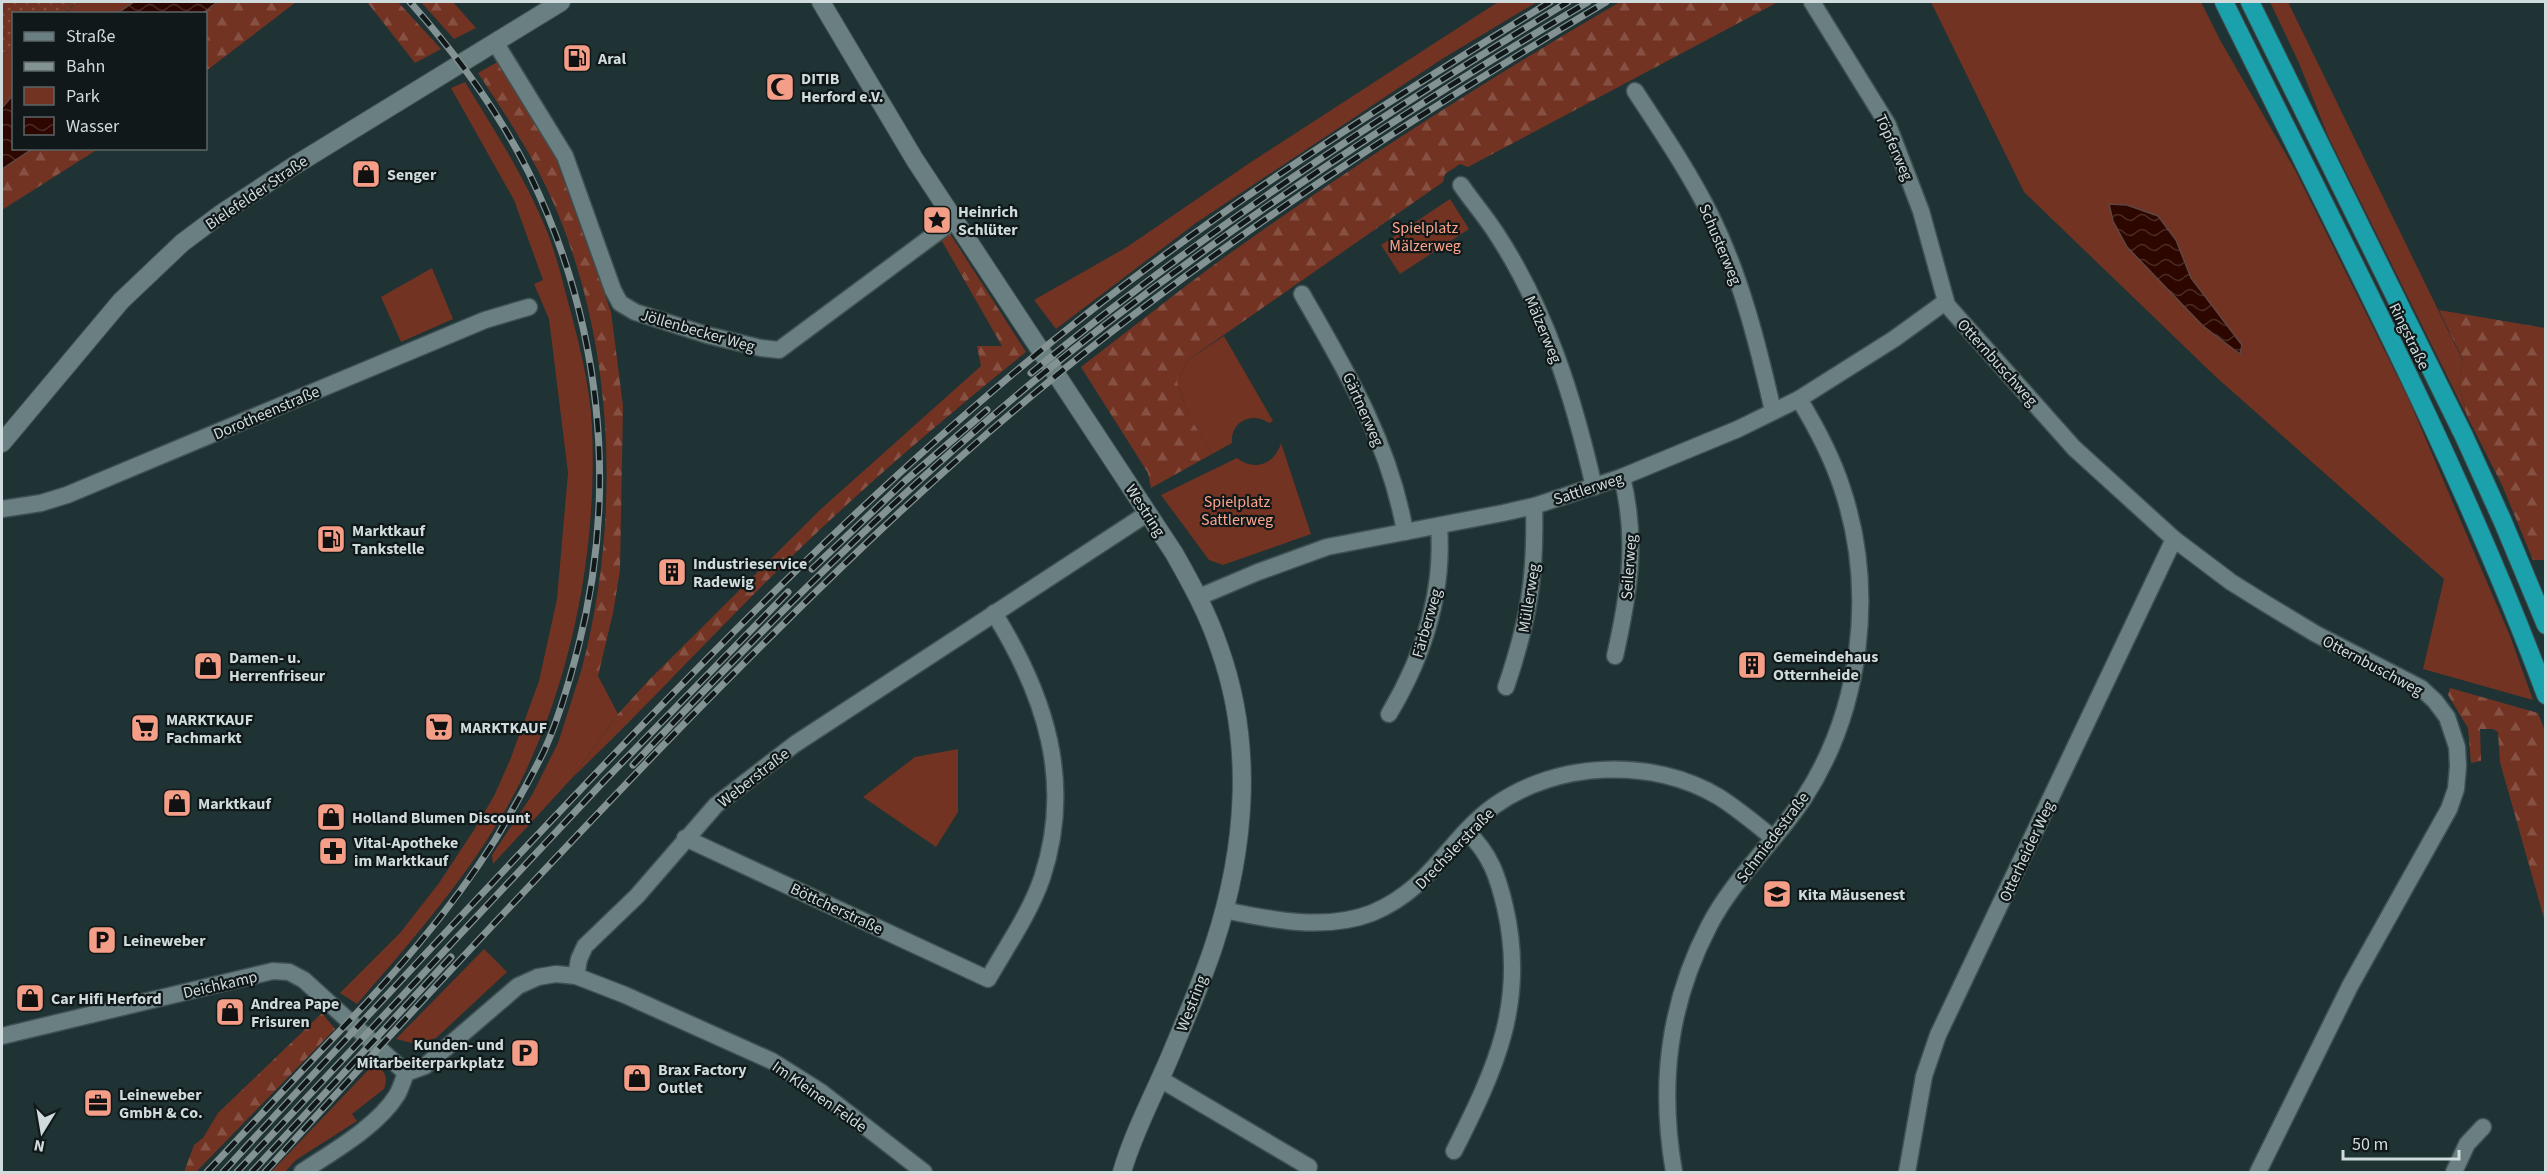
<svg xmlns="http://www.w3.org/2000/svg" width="2547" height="1174" font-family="'Source Sans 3',sans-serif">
<defs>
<pattern id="forest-firs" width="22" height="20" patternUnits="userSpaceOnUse" patternTransform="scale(1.5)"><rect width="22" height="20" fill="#733322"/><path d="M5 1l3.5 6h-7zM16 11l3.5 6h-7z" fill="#865042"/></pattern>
<pattern id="garden-dots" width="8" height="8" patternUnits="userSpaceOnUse" patternTransform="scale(1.5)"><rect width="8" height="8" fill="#733322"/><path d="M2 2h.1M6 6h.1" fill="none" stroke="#865042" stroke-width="1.8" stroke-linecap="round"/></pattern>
<pattern id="water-waves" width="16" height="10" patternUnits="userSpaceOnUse" patternTransform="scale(1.5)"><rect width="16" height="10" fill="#2e0600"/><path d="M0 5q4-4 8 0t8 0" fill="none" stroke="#4b2a25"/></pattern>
</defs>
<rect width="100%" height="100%" fill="#1f3234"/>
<g fill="#733322">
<path d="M 78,2 L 134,2 L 118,13 L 63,14 Z"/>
<path d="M 1498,2 L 1537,2 L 1442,59 L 1196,223 L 1056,329 L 1034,300 L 1127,247 L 1251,162 Z"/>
<path d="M 1931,2 L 2201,2 L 2220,40 L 2295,170 L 2409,400 L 2510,636 L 2533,700 L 2423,669 L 2444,579 L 2216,377 L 2024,192 Z"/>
<path d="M 2270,2 L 2288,2 L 2463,361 L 2459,385 L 2467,416 L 2328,136 L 2299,63 Z"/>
<path d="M 13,51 L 13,95 L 2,108 L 2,54 Z"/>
<path d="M 465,82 C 494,130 525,177 546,229 C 555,251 561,275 567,298 C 578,339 590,384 592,427 C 598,558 568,706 500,819 C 460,886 408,945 357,1004 L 340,993 L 400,933 L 439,883 L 474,830 L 494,796 L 510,760 L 539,681 L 557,599 L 568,473 L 549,319 L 534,284 L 543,280 L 514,200 L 451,88 Z"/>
<path d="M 1450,199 L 1469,229 L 1400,274 L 1381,245 Z"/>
<path d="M 432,268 L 453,319 L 401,342 L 381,297 Z"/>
<path d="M 1224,336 L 1273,421 L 1269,423 C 1252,411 1230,422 1232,443 L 1212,454 L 1187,412 L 1177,381 L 1188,360 Z"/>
<path d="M 1281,443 L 1311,534 L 1223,565 L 1209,560 L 1161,495 L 1237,458 C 1254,472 1275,464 1281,443 Z"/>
<path d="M 582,668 L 598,676 L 618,714 L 572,778 L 493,864 L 492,855 L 532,795 L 558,743 Z"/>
<path d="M 958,749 L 958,812 L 936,847 L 863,797 L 915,757 Z"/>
<path d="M 484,949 L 507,972 L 436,1038 L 416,1044 L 396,1039 Z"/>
<path d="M 374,1064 C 384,1069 389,1078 384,1089 L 352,1114 L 357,1121 L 296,1160 L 285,1172 L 271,1172 Z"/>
</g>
<g fill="url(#forest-firs)">
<path d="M 217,2 L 296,2 L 206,71 L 206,14 L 203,14 Z"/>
<path d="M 367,2 L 398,2 L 441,49 L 415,63 Z"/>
<path d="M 421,2 L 453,2 L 476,28 L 454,39 Z"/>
<path d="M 1620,2 L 1778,2 L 1468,167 L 1460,164 L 1445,174 L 1443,182 L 1188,360 L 1177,381 L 1187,412 L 1212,454 L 1151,488 L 1148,473 L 1081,367 C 1128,331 1174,294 1222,259 C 1350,167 1484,81 1620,2 Z"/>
<path d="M 499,61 L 554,153 L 611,312 L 623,406 L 620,570 L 613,613 L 598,676 L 582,668 C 622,515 615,335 548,191 C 529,149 503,111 478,73 Z"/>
<path d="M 32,149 L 98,149 L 2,210 L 2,169 Z"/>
<path d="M 938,215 L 1026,352 C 958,407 890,464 826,524 C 738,606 658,696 572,778 L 618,714 L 649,680 L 821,509 L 981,366 L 977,346 L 1002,346 L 931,222 Z"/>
<path d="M 2439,310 L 2545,328 L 2545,560 L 2533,560 L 2502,485 L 2467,416 L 2459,385 L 2463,360 Z"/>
<path d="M 2450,688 L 2538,713 L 2546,734 L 2545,922 L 2500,762 L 2498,732 L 2493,729 L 2480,729 L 2481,761 L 2471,763 L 2468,728 L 2448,695 Z"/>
<path d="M 322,1013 L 335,1029 L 196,1172 L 184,1172 L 194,1145 L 203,1138 L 218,1113 Z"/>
</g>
<path fill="url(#garden-dots)" d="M 2,2 L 78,2 L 63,13 L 14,14 L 13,51 L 2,54 Z"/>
<g fill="url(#water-waves)" stroke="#5e4642" stroke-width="1.5">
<path d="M 134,2 L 217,2 L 203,13 L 118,13 Z"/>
<path d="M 13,95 L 14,148 L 32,149 L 2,169 L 2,108 Z"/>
<path d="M 2109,204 L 2127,205 L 2158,216 L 2176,240 L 2191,278 L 2242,345 L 2240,354 L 2203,326 L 2127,247 L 2113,221 Z"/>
</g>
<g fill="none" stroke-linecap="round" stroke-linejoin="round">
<g stroke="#3f5052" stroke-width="19">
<g id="street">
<path d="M 1812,2 L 1888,125 L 1921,211 L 1947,305 L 2074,448 L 2174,539 L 2231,582 L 2263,602 L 2316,634 L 2421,688 L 2435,701 L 2447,717 L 2457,747 L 2458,766 L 2456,789 L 2449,809 L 2350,986 L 2258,1172"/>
<path d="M 495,42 L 565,156 L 613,290 L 620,303 L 635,312 L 707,335 L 761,348 L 779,350 L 954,220"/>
<path d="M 1635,91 C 1662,132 1689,172 1711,216 C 1741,277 1758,345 1773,411"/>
<path d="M 1461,185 C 1472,201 1485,216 1496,233 C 1546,309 1574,399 1594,487"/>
<path d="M 1302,294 C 1346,370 1390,444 1405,532"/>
<path d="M 2,509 L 41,503 L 67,495 L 485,320 L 529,307"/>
<path d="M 1199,597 L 1258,572 L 1327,547 L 1503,513 L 1534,506 L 1622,477 L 1738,429 L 1799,399 L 1894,339 L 1941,305 L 1947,305"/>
<path d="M 1615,656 C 1629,593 1638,541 1622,477"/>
<path d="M 1506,687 C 1529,619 1536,577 1534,506"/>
<path d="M 1389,714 C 1423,657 1444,593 1439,526"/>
<path d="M 685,838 L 988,979 C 1007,946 1030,913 1042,878 C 1074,782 1045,695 994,613"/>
<path d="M 1224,910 C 1271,920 1326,931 1372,913 C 1432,888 1447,840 1494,806 C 1557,761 1653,757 1719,797 C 1738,809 1756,824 1773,838"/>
<path d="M 576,976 L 579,959 L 585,946 L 637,896 L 716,805 L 795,744 L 1148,513"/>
<path d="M 2,1036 L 273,971 L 289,972 L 304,980 L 406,1073"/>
<path d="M 406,1073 L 425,1066 L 518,986 L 538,977 L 556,974 L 576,976 L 625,995 L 772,1061 L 821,1092 L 924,1172"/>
<path d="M 1160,1079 L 1309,1167"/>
<path d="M 1454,1151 C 1496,1068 1527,1002 1505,907 C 1498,877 1490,853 1467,832"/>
<path d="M 302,1172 C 332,1152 377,1127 397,1095 C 401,1088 403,1080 406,1073"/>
<path d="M 1674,1172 C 1659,1085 1668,1005 1709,926 C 1733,879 1775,842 1804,798 C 1862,709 1876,589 1842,488 C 1832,457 1816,427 1799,399"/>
<path d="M 1907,1172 L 1924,1076 L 1938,1035 L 2174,539"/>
<path d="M 2454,1172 L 2467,1144 L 2483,1127"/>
</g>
</g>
<g stroke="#3f5052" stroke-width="20">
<g id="secondary">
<path d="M 821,2 L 915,160 L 1174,553 C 1191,583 1208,614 1219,647 C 1254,744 1246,848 1214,945 C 1203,979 1188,1013 1174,1047 C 1158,1087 1134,1130 1122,1172"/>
<path d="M 2,443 L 121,301 L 182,243 L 222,213 L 292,167 L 561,2"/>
</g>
</g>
<g stroke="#3f5052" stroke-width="20">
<g id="highway">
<path d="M 2224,2 C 2336,230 2457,456 2546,695"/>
<path d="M 2250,2 L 2464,436 L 2503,522 L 2546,625"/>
</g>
</g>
<use href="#street" stroke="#697f81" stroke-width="16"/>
<use href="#secondary" stroke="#697f81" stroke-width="18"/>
<use href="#highway" stroke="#1ba1ac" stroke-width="18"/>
<g stroke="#839293" stroke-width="7">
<g id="rail">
<path d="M 1031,373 C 1199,234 1381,115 1568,2"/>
<path d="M 812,569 L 905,481 L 987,410"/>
<path d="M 633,765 C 760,631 891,499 1034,381 C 1208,239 1395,116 1588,2"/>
<path d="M 207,1172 C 249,1128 290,1083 332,1039 C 392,977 449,913 495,840 C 512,811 529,782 544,751 C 559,718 569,683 578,648 C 619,489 601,321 529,173 C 498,110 456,54 410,2"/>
<path d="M 223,1172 C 330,1056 437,941 546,826 C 697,666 852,508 1021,367 C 1186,229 1367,114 1550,2"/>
<path d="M 237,1172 L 604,781 L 788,592"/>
<path d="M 252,1172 L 451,957"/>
<path d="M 265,1172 C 400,1024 537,876 676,732 C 812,593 951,456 1106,336 C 1265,213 1433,105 1606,2"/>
</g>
</g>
<use href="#rail" stroke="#101819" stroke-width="4.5" stroke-dasharray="14" stroke-linecap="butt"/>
</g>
<defs>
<g id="fuel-square" transform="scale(1.5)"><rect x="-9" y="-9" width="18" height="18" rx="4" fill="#f49e87" stroke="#101819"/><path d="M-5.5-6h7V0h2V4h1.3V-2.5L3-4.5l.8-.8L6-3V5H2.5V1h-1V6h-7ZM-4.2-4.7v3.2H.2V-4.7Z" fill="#111"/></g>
<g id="mosque-square" transform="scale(1.5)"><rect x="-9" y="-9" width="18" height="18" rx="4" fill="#f49e87" stroke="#101819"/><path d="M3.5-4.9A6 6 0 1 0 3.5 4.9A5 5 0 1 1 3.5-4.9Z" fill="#111"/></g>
<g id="shop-square" transform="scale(1.5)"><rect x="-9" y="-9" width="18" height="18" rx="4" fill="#f49e87" stroke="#101819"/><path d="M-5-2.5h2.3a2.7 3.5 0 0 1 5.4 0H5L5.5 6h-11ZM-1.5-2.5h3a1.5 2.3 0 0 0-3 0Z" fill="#111"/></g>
<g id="sight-square" transform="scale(1.5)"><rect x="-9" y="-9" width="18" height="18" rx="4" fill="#f49e87" stroke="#101819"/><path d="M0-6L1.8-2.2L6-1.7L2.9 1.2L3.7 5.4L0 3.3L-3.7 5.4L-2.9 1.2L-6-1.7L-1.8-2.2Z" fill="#111"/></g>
<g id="building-square" transform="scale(1.5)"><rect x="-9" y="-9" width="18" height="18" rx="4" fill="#f49e87" stroke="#101819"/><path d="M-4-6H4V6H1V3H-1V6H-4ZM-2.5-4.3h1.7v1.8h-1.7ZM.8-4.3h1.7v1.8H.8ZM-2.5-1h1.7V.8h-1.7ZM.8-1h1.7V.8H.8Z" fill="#111"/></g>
<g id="supermarket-square" transform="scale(1.5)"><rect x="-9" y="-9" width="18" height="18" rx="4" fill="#f49e87" stroke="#101819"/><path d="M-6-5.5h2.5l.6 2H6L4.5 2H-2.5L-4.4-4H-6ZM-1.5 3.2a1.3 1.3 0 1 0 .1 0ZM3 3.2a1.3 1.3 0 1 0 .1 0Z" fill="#111"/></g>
<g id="pharmacy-square" transform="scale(1.5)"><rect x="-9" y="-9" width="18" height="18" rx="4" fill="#f49e87" stroke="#101819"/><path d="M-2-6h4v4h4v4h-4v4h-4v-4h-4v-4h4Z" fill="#111"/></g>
<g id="school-square" transform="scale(1.5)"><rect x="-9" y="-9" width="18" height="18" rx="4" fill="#f49e87" stroke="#101819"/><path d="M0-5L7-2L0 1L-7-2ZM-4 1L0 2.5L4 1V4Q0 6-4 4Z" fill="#111"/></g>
<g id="parking-square" transform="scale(1.5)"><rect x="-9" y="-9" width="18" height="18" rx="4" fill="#f49e87" stroke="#101819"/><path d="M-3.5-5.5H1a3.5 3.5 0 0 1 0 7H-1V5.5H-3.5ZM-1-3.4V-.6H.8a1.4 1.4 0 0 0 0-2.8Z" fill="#111"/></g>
<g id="office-square" transform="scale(1.5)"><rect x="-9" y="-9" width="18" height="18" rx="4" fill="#f49e87" stroke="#101819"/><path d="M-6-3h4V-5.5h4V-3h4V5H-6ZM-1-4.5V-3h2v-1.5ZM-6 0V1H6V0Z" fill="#111"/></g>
</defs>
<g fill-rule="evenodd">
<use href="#fuel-square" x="577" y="58"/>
<use href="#mosque-square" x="780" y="87"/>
<use href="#shop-square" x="366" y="174"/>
<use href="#sight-square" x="937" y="220"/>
<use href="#fuel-square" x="331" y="539"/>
<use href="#building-square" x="672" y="572"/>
<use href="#building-square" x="1752" y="665"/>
<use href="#shop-square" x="208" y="666"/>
<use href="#supermarket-square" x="439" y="727"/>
<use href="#supermarket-square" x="145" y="728"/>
<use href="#shop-square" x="177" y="803"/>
<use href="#shop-square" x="331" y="817"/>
<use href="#pharmacy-square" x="333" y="851"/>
<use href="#school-square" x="1777" y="894"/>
<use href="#parking-square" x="102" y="940"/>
<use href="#shop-square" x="30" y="998"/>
<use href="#shop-square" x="230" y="1012"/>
<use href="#parking-square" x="525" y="1053"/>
<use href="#shop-square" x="637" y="1078"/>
<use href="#office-square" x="98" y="1103"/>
</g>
<g text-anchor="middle" stroke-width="4.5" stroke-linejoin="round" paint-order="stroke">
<g font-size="16" font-weight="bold" fill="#cfdbdc" stroke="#101819" text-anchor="start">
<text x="598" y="64">Aral</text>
<text x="801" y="84">DITIB<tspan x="801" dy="18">Herford e.V.</tspan></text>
<text x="387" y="180">Senger</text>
<text x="958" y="217">Heinrich<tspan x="958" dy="18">Schlüter</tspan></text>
<text x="352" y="536">Marktkauf<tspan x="352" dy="18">Tankstelle</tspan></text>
<text x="693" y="569">Industrieservice<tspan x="693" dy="18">Radewig</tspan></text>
<text x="1773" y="662">Gemeindehaus<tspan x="1773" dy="18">Otternheide</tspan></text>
<text x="229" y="663">Damen- u.<tspan x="229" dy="18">Herrenfriseur</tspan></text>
<text x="166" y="725">MARKTKAUF<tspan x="166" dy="18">Fachmarkt</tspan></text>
<text x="460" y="733">MARKTKAUF</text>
<text x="198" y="809">Marktkauf</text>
<text x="352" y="823">Holland Blumen Discount</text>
<text x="354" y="848">Vital-Apotheke<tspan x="354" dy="18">im Marktkauf</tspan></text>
<text x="1798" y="900">Kita Mäusenest</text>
<text x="123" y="946">Leineweber</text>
<text x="51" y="1004">Car Hifi Herford</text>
<text x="251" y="1009">Andrea Pape<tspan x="251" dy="18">Frisuren</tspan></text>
<text x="504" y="1050" text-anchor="end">Kunden- und<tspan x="504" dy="18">Mitarbeiterparkplatz</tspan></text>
<text x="658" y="1075">Brax Factory<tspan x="658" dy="18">Outlet</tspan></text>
<text x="119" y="1100">Leineweber<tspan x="119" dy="18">GmbH &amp; Co.</tspan></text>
</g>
<g font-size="16" fill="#cfdbdc" stroke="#101819">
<text transform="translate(1895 147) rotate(66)" y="6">Töpferweg</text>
<text transform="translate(256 192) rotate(-34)" y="6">Bielefelder Straße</text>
<text transform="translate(1721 244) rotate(67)" y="6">Schusterweg</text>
<text transform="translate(1544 329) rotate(67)" y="6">Mälzerweg</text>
<text transform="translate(698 330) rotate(16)" y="6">Jöllenbecker Weg</text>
<text transform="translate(2410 336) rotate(64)" y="6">Ringstraße</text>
<text transform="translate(1998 362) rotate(48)" y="6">Otternbuschweg</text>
<text transform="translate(1364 409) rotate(66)" y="6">Gärtnerweg</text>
<text transform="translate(266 412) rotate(-23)" y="6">Dorotheenstraße</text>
<text transform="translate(1588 488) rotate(-18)" y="6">Sattlerweg</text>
<text transform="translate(1146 510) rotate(57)" y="6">Westring</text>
<text transform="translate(1628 567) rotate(-86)" y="6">Seilerweg</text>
<text transform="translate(1528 598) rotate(-81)" y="6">Müllerweg</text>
<text transform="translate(1426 623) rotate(-74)" y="6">Färberweg</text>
<text transform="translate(2373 665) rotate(28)" y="6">Otternbuschweg</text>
<text transform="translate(753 777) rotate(-38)" y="6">Weberstraße</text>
<text transform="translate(1772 837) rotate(-53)" y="6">Schmiedestraße</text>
<text transform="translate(1454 848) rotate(-46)" y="6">Drechslerstraße</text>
<text transform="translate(2026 851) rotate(-65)" y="6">Otterheider Weg</text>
<text transform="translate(837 908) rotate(25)" y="6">Böttcherstraße</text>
<text transform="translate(220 984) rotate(-13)" y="6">Deichkamp</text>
<text transform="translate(1191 1003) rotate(-69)" y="6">Westring</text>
<text transform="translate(820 1096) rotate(35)" y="6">Im Kleinen Felde</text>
</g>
<g font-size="16" fill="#ffa48a" stroke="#101819">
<text x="1425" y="233">Spielplatz<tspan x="1425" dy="18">Mälzerweg</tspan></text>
<text x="1237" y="507">Spielplatz<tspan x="1237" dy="18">Sattlerweg</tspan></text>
</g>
</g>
<rect width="2547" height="1174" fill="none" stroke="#cfdbdc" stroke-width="6"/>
<rect x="12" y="12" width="195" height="138" fill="#101819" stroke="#5c6667" stroke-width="1.5"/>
<rect x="24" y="32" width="30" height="9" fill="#697f81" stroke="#5c6667" stroke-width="1.5"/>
<text x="66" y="42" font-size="18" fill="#cfdbdc">Straße</text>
<rect x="24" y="62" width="30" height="9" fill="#839293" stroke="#5c6667" stroke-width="1.5"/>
<text x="66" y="72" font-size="18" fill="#cfdbdc">Bahn</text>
<rect x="24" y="87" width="30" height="18" fill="#733322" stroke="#5c6667" stroke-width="1.5"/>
<text x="66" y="102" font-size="18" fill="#cfdbdc">Park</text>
<rect x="24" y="117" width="30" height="18" fill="url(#water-waves)" stroke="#5c6667" stroke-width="1.5"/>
<text x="66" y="132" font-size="18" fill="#cfdbdc">Wasser</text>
<g transform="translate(42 1132) rotate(191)" stroke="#101819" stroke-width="4.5" paint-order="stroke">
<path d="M0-4.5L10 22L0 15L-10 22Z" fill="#cfdbdc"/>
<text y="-9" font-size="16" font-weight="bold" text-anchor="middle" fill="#cfdbdc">N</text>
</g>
<path d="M2343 1150v9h116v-9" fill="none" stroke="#cfdbdc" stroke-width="3"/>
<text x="2352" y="1150" font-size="18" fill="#cfdbdc" stroke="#101819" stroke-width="4.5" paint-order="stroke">50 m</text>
</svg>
